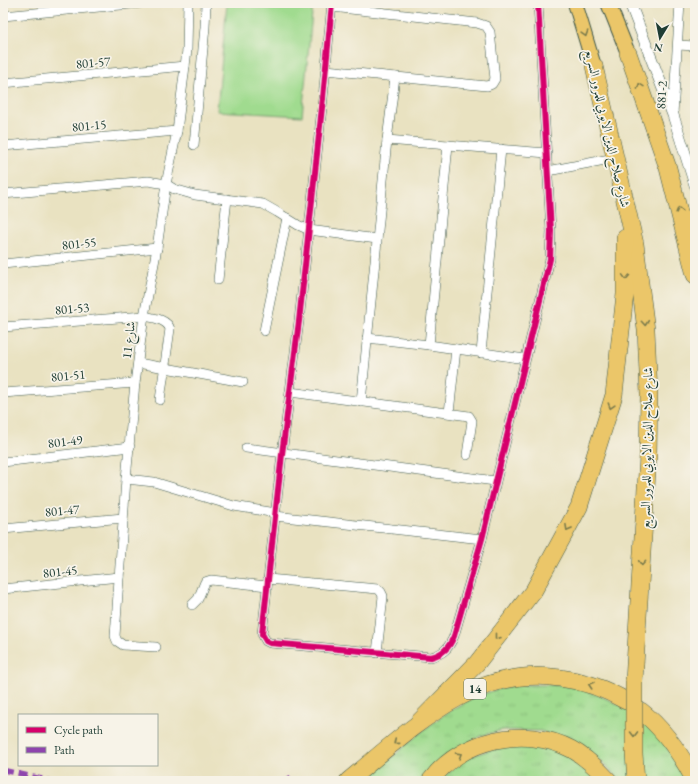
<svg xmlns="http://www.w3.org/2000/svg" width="698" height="784" font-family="'EB Garamond',Amiri,serif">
<defs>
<pattern id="grass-tufts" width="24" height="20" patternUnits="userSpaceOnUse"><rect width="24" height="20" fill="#a0db8f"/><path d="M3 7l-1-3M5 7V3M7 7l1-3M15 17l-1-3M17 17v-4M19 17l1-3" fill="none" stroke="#89bd7c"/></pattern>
</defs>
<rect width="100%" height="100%" fill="#f7f3e8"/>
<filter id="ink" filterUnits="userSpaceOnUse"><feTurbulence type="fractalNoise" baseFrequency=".025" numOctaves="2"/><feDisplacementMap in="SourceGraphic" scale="8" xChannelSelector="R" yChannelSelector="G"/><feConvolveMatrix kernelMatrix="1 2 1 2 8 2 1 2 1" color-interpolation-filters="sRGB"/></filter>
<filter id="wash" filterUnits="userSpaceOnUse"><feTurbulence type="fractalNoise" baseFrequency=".012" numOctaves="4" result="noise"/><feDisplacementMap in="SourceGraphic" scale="16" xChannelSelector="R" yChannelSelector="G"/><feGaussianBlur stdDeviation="0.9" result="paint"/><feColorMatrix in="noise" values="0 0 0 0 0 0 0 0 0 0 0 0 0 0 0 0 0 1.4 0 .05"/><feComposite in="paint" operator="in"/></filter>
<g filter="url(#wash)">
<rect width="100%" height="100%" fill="#e9e2c1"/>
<g fill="url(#grass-tufts)" stroke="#608c62">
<path d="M 514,685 L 569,685 L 596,694 L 624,707 L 659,734 L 687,781 L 619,781 L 606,765 L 575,744 L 541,731 L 503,730 L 480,736 L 430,770 L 422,781 L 365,781 C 395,756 423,727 456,707 C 474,696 494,690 514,685 Z"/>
<path d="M 509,744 L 551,747 L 572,757 L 600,781 L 437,781 L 468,757 Z"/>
</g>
<path fill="#a0db8f" stroke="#608c62" d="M 227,3 L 313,3 L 302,116 L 217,111 Z"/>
</g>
<g filter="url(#ink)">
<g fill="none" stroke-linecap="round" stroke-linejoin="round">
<g stroke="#3d5649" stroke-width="10">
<g id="minor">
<path d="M 332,3 L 323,98 L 299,321 L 282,454 L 262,634 L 266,641 L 270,643 L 431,657 C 443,654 449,648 454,636 L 482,539 L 550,259 L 551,231 L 538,3"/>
<path d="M 3,16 L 142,3"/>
<path d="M 678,45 L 695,46"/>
<path d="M 326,70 L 487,86 L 492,84 L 495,79 L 490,32 L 486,26 L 477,23 L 332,7"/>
<path d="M 3,83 L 185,66"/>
<path d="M 673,114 L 680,3"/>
<path d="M 387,140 L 547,153"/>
<path d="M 194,145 L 205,27 L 206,3"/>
<path d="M 3,146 L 177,131"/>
<path d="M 548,171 L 615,158"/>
<path d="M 3,194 L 148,181 L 166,184 L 174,189 L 195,195 L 263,204 L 277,212 L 298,225 L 309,230 L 377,239"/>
<path d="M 3,264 L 157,248"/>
<path d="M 218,280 L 227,199"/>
<path d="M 3,327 L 144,316 C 153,318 167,319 170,329 L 160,400"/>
<path d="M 264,331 L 287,218"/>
<path d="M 367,338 L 429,345 L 525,359"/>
<path d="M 429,345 L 448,145"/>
<path d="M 481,353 L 501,149"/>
<path d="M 138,363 L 243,382"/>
<path d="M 290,392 L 469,416 L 472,421 L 467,455"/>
<path d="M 3,393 L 135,383"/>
<path d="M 361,402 L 387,140 L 395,77"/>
<path d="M 449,413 L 456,349"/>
<path d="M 246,448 L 495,481"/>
<path d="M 3,462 L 130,447"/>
<path d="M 126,479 L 154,482 L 234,506 L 276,513"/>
<path d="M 275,516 L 482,539"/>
<path d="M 3,529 L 123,518"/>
<path d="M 268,579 L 378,589 L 381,592 L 383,596 L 377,653"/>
<path d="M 3,589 L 119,577"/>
<path d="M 192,605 L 198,599 L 205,582 L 211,580 L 267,586"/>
<path d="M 156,647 L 123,645 L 117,641 L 115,636 L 126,479 L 135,383 L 144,316 L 157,248 L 166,184 L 177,131 L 187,50 L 188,3"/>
</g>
</g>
<g stroke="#3d5649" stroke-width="12">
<path id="tertiary" d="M 630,3 L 673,115 L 695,185"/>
</g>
<g stroke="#3d5649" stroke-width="16">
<g id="primary">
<path d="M 575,3 L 594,66"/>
<path d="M 608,3 L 628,53"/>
</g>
</g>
<g stroke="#3d5649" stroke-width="18">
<g id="motorway">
<path d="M 628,53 L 668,168 L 695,275"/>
<path d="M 594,66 L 635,244 L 646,330 L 649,394 L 648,456 L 634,681"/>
<path d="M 641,711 C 665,730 681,754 695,781"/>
<path d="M 418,723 L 477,663 L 534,590 L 579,507 L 614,395 L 625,294 L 625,238"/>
<path d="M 348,781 C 409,731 474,664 560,678 C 584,681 606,689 626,701"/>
<path d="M 430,781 C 461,739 525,725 571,749 C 586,757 598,769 609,781"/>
</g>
</g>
<use href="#minor" stroke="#fff" stroke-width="9"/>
<use href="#tertiary" stroke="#fff" stroke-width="11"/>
<use href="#primary" stroke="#ebc669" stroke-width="14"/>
<use href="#motorway" stroke="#ebc669" stroke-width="17"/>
<g stroke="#3d5649" stroke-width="18" stroke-linecap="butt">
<path id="motorway-bridge" d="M 634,681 L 634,754 L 636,781"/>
</g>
<use href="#motorway-bridge" stroke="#ebc669" stroke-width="17"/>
<g stroke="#8e44ad" stroke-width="5" stroke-dasharray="10 5" stroke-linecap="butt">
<path d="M 3,770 L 52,781"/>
<path d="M 286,781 L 291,777"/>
</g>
<g stroke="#f7f3e8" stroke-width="8">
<path id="cycleway" d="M 332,3 L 323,98 L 299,321 L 282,454 L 262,634 L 266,641 L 270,643 L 431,657 C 443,654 449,648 454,636 L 482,539 L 550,259 L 551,231 L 538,3"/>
</g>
<use href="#cycleway" stroke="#d6006c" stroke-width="6"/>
</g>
<defs><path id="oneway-chevron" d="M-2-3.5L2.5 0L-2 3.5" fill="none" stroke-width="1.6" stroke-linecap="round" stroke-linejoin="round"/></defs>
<g stroke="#7b7b4c">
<use href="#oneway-chevron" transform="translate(585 34) rotate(73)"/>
<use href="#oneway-chevron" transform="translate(640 86) rotate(-110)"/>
<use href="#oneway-chevron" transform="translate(679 210) rotate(-105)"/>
<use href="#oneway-chevron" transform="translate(626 277) rotate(92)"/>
<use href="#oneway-chevron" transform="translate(645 323) rotate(85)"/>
<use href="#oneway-chevron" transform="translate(611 406) rotate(107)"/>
<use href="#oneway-chevron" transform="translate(568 528) rotate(119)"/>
<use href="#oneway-chevron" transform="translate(642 563) rotate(94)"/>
<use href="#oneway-chevron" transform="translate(497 637) rotate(128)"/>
<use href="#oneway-chevron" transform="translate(591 685) rotate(-162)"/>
<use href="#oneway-chevron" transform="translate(634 734) rotate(89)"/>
<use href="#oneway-chevron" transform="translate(396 742) rotate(140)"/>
<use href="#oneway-chevron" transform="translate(459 755) rotate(-32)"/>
</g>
</g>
<g text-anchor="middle" stroke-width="3.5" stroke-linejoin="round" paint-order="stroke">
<rect fill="#f7f3e8" stroke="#60746a" stroke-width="1" x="464" y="679" width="22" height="20" rx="3"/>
<g font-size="12" font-weight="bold" fill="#1f3d34">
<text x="475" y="693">14</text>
</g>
<g font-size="13" fill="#1f3d34" stroke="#f7f3e8">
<text transform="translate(93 62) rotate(-5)" y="5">801-57</text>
<text transform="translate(661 95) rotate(-86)" y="5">881-2</text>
<text transform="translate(89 125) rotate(-5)" y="5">801-15</text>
<text transform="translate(608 128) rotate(77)" y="5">شارع صلاح الدين الايوبي للمرور السريع</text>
<text transform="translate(79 243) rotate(-6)" y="5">801-55</text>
<text transform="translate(72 308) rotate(-5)" y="5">801-53</text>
<text transform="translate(128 340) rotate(-83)" y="5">شارع 11</text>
<text transform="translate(68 375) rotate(-5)" y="5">801-51</text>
<text transform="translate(65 441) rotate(-7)" y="5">801-49</text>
<text transform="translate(646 448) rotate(-89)" y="5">شارع صلاح الدين الايوبي للمرور السريع</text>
<text transform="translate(62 510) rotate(-5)" y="5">801-47</text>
<text transform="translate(60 571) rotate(-6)" y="5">801-45</text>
</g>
</g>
<rect width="698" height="784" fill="none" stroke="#f7f3e8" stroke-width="16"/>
<rect x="18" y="714" width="140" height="52" fill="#f7f3e8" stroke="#a1aaa0"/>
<rect x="26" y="727" width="20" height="6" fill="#d6006c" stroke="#a1aaa0"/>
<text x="54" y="734" font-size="12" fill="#1f3d34">Cycle path</text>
<rect x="26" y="747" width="20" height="6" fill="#8e44ad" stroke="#a1aaa0"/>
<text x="54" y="754" font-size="12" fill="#1f3d34">Path</text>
<g transform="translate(660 38) rotate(190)" stroke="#f7f3e8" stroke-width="3" paint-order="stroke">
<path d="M0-3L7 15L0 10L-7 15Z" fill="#1f3d34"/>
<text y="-6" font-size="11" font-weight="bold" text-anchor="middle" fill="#1f3d34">N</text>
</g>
</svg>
